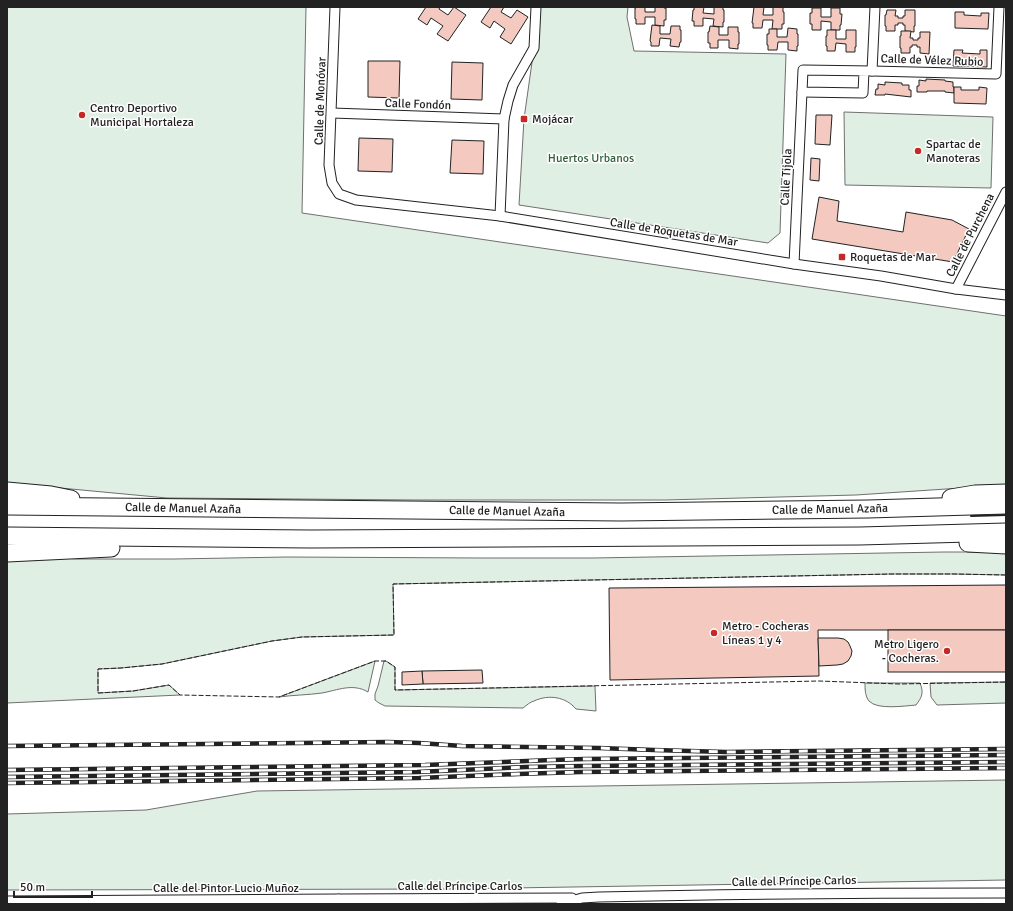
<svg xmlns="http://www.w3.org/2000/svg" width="1013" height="911" font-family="Signika,sans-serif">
<rect width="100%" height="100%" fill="#fff"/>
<g fill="#e0efe3" stroke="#6f6f6f">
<path d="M 7,7 L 306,7 L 302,213 L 1006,316 L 1006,485 L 856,495 L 665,500 L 416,500 L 167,498 L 7,483 Z"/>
<path d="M 536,7 L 628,7 L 627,17 L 634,51 L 786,54 L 780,233 L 768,243 L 519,205 L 524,119 L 534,48 Z"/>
<path d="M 844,112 L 993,117 L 991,188 L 845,185 Z"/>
<path d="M 944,552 L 1006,552 L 1006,575 L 954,574 L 892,574 L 393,584 L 394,635 L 302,637 L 272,641 L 162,664 L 121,668 L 98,669 L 98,693 L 133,691 L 169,685 L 180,695 L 7,703 L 7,560 L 43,557 L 78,559 L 174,559 L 287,557 L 481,558 L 593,558 Z"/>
<path d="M 375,661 L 368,692 C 353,683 338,690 322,693 C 308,695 293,695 279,697 Z"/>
<path d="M 384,661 L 386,661 L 395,667 L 395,690 L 595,686 L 596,711 L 576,709 C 566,697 549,694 534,701 C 530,702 527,705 523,708 L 385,706 L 379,703 L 375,700 L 375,694 L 378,686 Z"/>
<path d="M 1006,682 L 1006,703 L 937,705 L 931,697 L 930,683 Z"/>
<path d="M 865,683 L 920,683 C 924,693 922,697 916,705 C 904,706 877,710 869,701 C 865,696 865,689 865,683 Z"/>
<path d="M 1006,780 L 1006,880 L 450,889 L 7,890 L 7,814 L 146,810 L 257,791 Z"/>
</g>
<g fill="#f3c9c0" stroke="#222">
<path d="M 426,7 L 440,7 L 439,9 L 448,15 L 454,7 L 466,15 L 448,41 L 437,34 L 443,26 L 431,18 L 427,25 L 418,19 Z"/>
<path d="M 491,7 L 504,7 L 501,12 L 511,18 L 517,10 L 528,17 L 511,44 L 500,37 L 505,29 L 494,21 L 490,28 L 481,22 Z"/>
<path d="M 636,7 L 645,7 L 645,12 L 655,12 L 655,7 L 664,7 L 664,8 L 666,8 L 666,20 L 664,20 L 664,26 L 655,25 L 655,17 L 645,17 L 645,24 L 636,24 L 636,19 L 635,19 L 635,8 L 636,8 Z"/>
<path d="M 694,7 L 704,7 L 703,13 L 714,14 L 714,7 L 723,7 L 723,10 L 724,10 L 724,22 L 723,22 L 723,27 L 713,26 L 714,19 L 703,18 L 703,26 L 694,26 L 694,21 L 692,21 L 693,10 L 694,10 Z"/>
<path d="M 754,7 L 764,7 L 763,15 L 773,15 L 773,7 L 783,7 L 783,12 L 784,12 L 784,24 L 782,24 L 782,29 L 772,29 L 773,20 L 763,20 L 762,28 L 753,28 L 753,23 L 752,23 Z"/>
<path d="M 812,8 L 821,8 L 821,17 L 831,17 L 831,8 L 840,8 L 840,14 L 842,14 L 841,25 L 840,25 L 840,30 L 831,30 L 831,22 L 821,21 L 821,30 L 812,30 L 812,24 L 810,24 L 810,13 L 812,13 Z"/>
<path d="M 887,10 L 896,10 L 895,16 L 898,16 L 898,18 L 903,18 L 903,16 L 905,16 L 905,10 L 915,10 L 915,26 L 914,26 L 914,32 L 905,31 L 905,25 L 903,25 L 903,23 L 898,23 L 898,25 L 895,25 L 895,31 L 886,31 L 886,26 L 885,26 L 885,15 L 886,15 Z"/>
<path d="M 955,12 L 964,12 L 964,15 L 981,16 L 981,13 L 989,13 L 988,29 L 955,28 Z"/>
<path d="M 652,25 L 660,26 L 660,34 L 670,34 L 671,26 L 680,26 L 680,30 L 681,30 L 681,42 L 680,42 L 679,47 L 670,46 L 671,39 L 660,38 L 659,46 L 651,46 L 651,42 L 650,41 Z"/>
<path d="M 710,26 L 719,27 L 719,35 L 728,35 L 728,27 L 738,27 L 738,32 L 739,32 L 739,44 L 738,44 L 738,49 L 729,48 L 729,40 L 718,40 L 718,48 L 710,48 L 710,43 L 708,43 L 708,32 L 709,32 Z"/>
<path d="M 788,28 L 797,29 L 797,34 L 798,34 L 798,46 L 797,46 L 797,51 L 788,50 L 788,42 L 778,42 L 777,50 L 768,50 L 768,45 L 767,45 L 767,34 L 769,34 L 769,29 L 777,29 L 777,37 L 787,37 Z"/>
<path d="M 827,30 L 836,30 L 836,39 L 846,39 L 846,30 L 856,30 L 856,47 L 855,47 L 855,52 L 846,52 L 846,44 L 836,43 L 835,51 L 827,51 L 827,46 L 826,46 L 826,36 L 827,36 Z"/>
<path d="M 901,31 L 911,31 L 910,38 L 913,38 L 913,40 L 918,40 L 918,38 L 920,38 L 920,32 L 930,32 L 929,54 L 920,53 L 920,47 L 917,47 L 917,45 L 912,45 L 912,47 L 910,47 L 910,53 L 901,53 L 901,48 L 900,48 L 900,36 L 901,36 Z"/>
<path d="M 954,50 L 963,50 L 962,53 L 980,54 L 980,50 L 987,50 L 987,67 L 953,66 Z"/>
<path d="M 368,61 L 400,61 L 399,98 L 368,97 Z"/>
<path d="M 452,62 L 483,63 L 482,100 L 451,99 Z"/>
<path d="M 926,79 L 945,80 L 945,81 L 953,82 L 953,87 L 954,87 L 954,93 L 945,92 L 945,91 L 927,91 L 927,92 L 917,92 L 917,86 L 919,86 L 919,80 L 926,81 Z"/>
<path d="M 885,82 L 902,83 L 902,85 L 909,85 L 909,90 L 911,90 L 911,97 L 885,94 L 885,95 L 875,95 L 876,89 L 878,89 L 878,84 L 885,85 Z"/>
<path d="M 954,87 L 961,87 L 961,90 L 979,90 L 979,87 L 987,88 L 986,104 L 954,103 Z"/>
<path d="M 816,115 L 832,115 L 830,145 L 815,144 Z"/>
<path d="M 359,138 L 393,139 L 392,172 L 358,171 Z"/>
<path d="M 452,140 L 484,141 L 483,174 L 450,173 Z"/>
<path d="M 811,158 L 820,159 L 819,181 L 810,180 Z"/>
<path d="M 819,197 L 839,201 L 837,221 L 903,232 L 906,212 L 952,220 L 969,229 L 953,262 L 812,239 Z"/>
<path d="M 1006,585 L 1006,630 L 818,630 L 819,676 L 610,680 L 609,588 Z"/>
<rect x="888" y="630" width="118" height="42"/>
<path d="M 818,638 L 838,638 L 844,639 L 848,642 L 850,646 L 852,651 L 851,656 L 848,661 L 843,664 L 837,665 L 819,666 Z"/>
<path d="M 482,670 L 483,683 L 423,684 L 422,671 Z"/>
<path d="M 422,671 L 423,684 L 402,685 L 402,672 Z"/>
</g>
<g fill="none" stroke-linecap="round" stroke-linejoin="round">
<g stroke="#222" stroke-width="11">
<g id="street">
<path d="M 335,7 L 329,165 L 332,183 L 339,194 L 356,200 L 500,216 L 794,264 L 881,276 L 956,289 L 1006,295"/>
<path d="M 864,71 L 863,93 L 802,92 L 803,70 L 872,71 L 996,74 L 999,7"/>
<path d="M 872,71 L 875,7"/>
<path d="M 332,113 L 504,119"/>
<path d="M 500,216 L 504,119 L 508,101 L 513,85 L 534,48 L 536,7"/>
<path d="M 794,264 L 802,92"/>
<path d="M 956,289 L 1006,192"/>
<path d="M 339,899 L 572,898"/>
<path d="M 7,901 L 338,899 L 348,904"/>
<path d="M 561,904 L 582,898 L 599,897 C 735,894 870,893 1006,893"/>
</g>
</g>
<g stroke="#222" stroke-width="19">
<g id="highway">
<path d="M 7,491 L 51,495 L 71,499"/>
<path d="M 951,498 L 975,494 L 1006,493"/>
<path d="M 7,506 L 621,512 L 868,509 L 1006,505"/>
<path d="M 7,536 L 311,539 L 860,536 L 1006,532"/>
<path d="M 968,543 L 1006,545"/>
<path d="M 7,553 L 111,548"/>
</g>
</g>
<use href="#street" stroke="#fff" stroke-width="9"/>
<use href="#highway" stroke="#fff" stroke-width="17"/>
<g stroke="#222" stroke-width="4.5">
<g id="rail">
<path d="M 7,746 L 388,742 L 419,743 L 462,746 L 599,748 L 654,750 L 726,752 L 1006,749"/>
<path d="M 7,770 L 425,765 L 552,760 L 585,759 L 1006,755"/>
<path d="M 7,777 L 417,772 L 526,767 L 584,766 L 1006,762"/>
<path d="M 7,783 L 419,778 L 518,774 L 580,772 L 1006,768"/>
</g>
</g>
<use href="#rail" stroke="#fff" stroke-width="3" stroke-dasharray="9" stroke-linecap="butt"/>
<path stroke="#222" stroke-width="1" stroke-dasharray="5 2" stroke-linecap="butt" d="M 1006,575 L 954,574 L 892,574 L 393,584 L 394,635 L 302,637 L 272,641 L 162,664 L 121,668 L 98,669 L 98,693 L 133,691 L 169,685 L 180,695 L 279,697 L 375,661 L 386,661 L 395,667 L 395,690 L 819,681 L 899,684 L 1006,682"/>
<path stroke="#222" stroke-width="2" d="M 971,516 L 1006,515"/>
</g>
<g fill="#c62828" stroke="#fff" stroke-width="1.5">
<circle cx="82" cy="115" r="4"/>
<rect x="520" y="115" width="8" height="8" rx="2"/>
<circle cx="918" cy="151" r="4"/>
<rect x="838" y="253" width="8" height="8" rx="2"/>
<circle cx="714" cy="633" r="4"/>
<circle cx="947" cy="651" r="4"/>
</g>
<g text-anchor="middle" stroke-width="3" stroke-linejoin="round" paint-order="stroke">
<g font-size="12" fill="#222" stroke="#fff">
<text transform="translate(932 60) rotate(2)" y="4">Calle de Vélez Rubio</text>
<text transform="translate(320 101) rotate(-88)" y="4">Calle de Monóvar</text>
<text transform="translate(418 104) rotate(2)" y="4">Calle Fondón</text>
<text transform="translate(786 177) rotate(-87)" y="4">Calle Tijola</text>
<text transform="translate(674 232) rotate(9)" y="4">Calle de Roquetas de Mar</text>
<text transform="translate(970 235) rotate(-63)" y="4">Calle de Purchena</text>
<text transform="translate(183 508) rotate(1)" y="4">Calle de Manuel Azaña</text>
<text transform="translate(830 509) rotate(-1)" y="4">Calle de Manuel Azaña</text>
<text transform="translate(507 511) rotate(1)" y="4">Calle de Manuel Azaña</text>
<text transform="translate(794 881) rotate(-1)" y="4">Calle del Príncipe Carlos</text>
<text x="460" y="890">Calle del Príncipe Carlos</text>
<text x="226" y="892">Calle del Pintor Lucio Muñoz</text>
</g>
<g font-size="12" fill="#222" stroke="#fff" text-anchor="start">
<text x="90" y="112">Centro Deportivo<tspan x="90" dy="14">Municipal Hortaleza</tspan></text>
<text x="532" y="123">Mojácar</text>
<text x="926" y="148">Spartac de<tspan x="926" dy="14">Manoteras</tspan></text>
<text x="850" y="261">Roquetas de Mar</text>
<text x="722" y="630">Metro - Cocheras<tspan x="722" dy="14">Líneas 1 y 4</tspan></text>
<text x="939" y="648" text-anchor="end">Metro Ligero<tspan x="939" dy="14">- Cocheras.</tspan></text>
</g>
<g font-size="12" fill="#2f5e38" stroke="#fff">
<text x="591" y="162">Huertos Urbanos</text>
</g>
</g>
<rect width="1013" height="911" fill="none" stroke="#222222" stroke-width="16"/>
<path d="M14 891v6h78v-6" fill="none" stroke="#222222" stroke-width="2"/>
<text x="20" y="891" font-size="12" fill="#222222" stroke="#ffffff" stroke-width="3" paint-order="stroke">50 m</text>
</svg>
